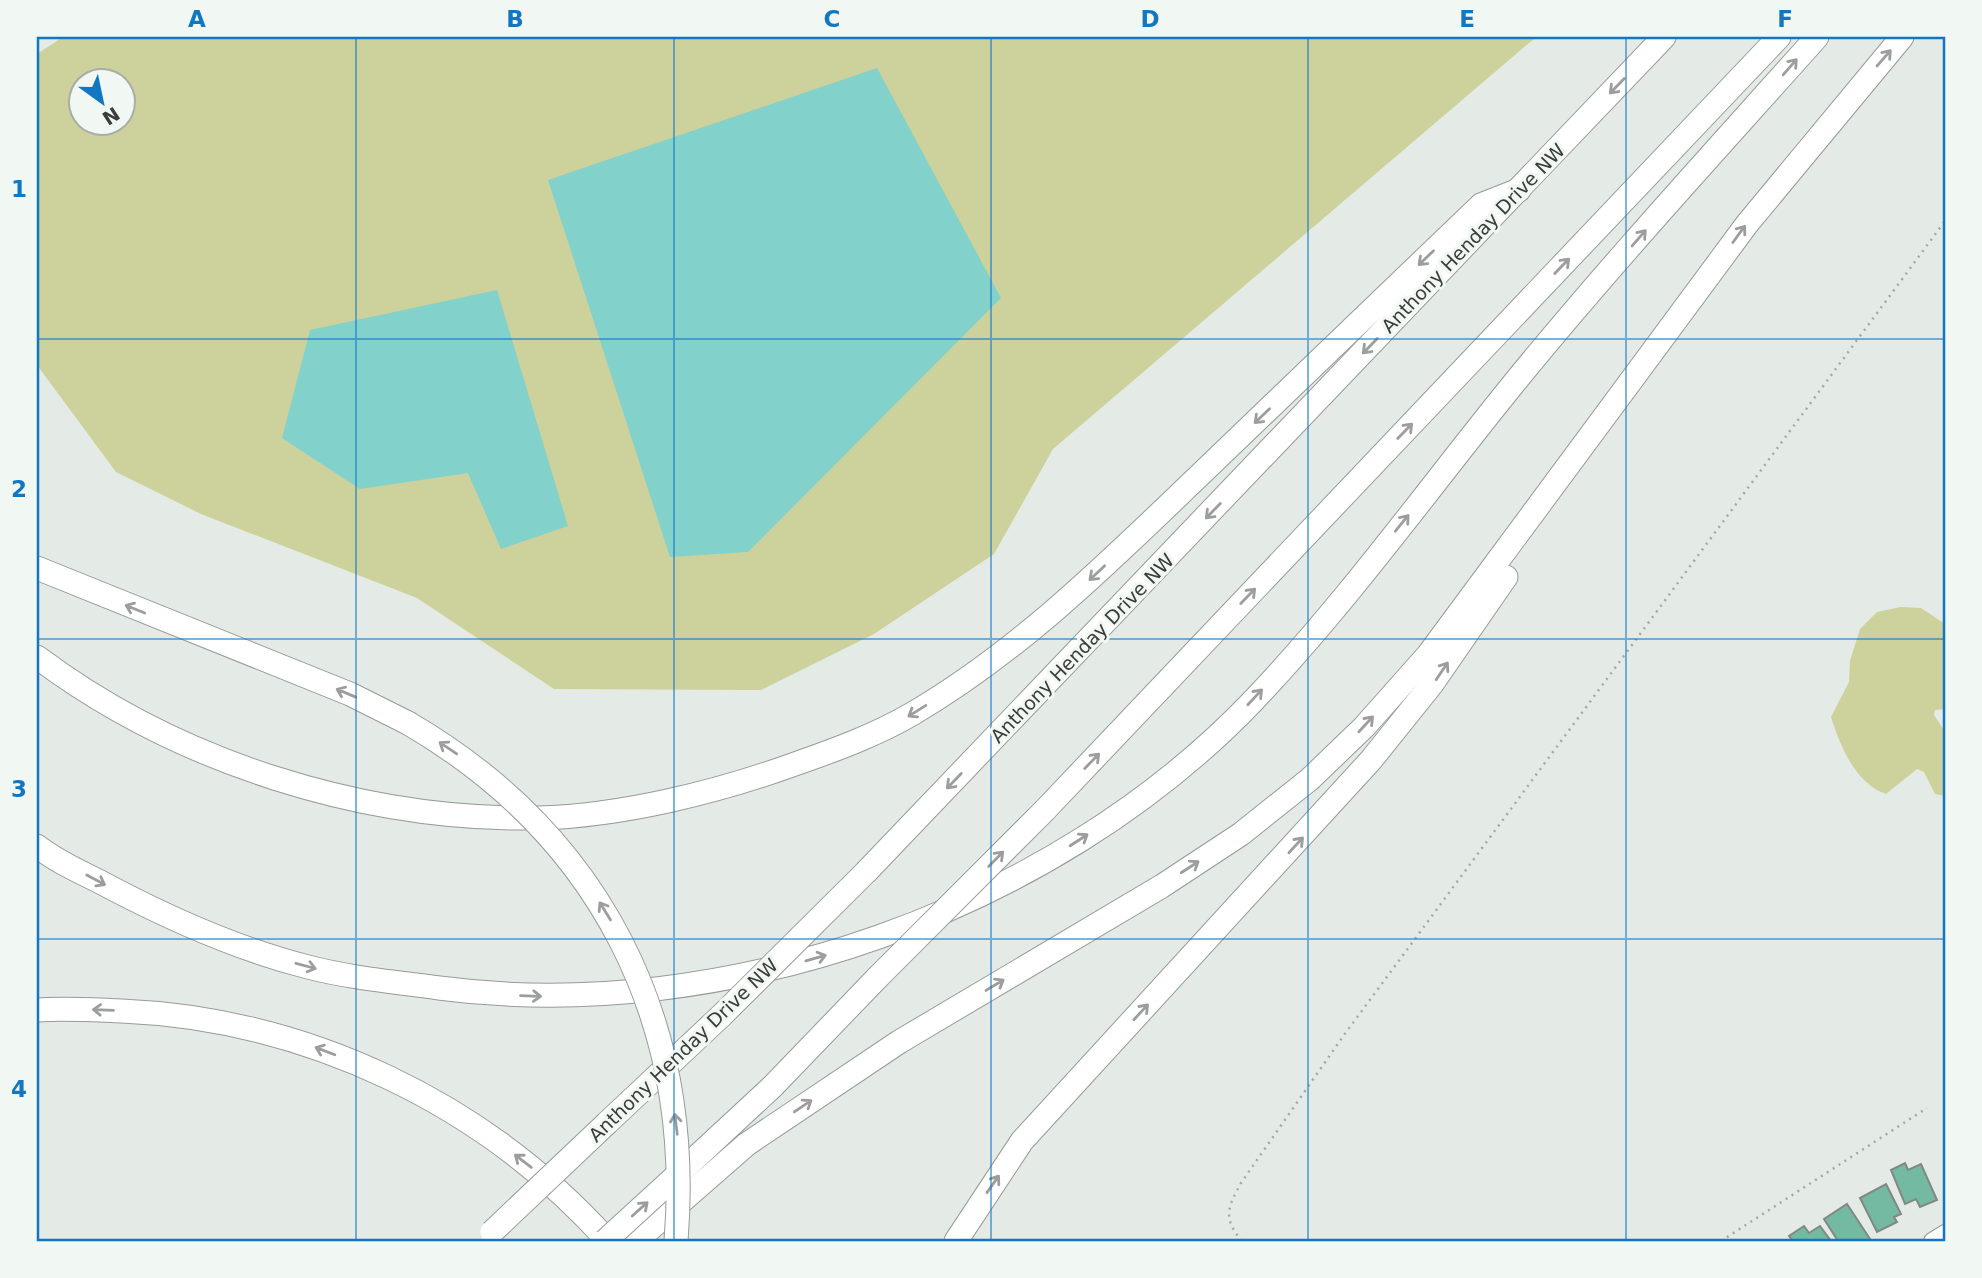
<svg xmlns="http://www.w3.org/2000/svg" width="1982" height="1278" font-family="'DejaVu Sans',sans-serif">
<rect width="100%" height="100%" fill="#e4eae5"/>
<g fill="#cdd19b" fill-rule="evenodd">
<path d="M 63,37 L 1536,37 L 1053,449 L 994,554 L 874,634 L 761,690 L 554,689 L 417,598 L 201,514 L 116,472 L 37,365 L 37,54 ZM 80,80 L 122,80 L 122,122 L 80,122 Z"/>
<path d="M 1901,607 L 1921,608 L 1945,624 L 1945,709 L 1935,710 L 1934,715 L 1945,732 L 1945,796 L 1935,794 L 1924,772 L 1917,769 L 1886,794 C 1856,784 1840,746 1831,717 L 1849,682 L 1850,661 L 1860,629 L 1877,612 Z"/>
</g>
<g fill="#82d1cb">
<path d="M 877,68 L 1001,298 L 748,552 L 670,557 L 548,180 Z"/>
<path d="M 497,290 L 568,526 L 501,549 L 468,473 L 360,489 L 282,438 L 310,330 Z"/>
</g>
<g fill="#74b9a1" stroke="#818885" stroke-width="2">
<path d="M 1905,1163 L 1908,1170 L 1921,1164 L 1937,1200 L 1920,1207 L 1916,1199 L 1905,1204 L 1891,1170 Z"/>
<path d="M 1886,1184 L 1901,1214 L 1894,1217 L 1897,1222 L 1877,1232 L 1860,1198 Z"/>
<path d="M 1847,1204 L 1870,1239 L 1867,1241 L 1838,1241 L 1824,1219 Z"/>
<path d="M 1804,1226 L 1809,1233 L 1820,1226 L 1831,1241 L 1793,1241 L 1789,1236 Z"/>
</g>
<g fill="none" stroke-linecap="round" stroke-linejoin="round">
<g stroke="#969b97" stroke-width="18">
<path id="minor" d="M 1932,1241 L 1945,1233"/>
</g>
<g stroke="#969b97" stroke-width="25">
<g id="highway">
<path d="M 37,568 L 350,694 L 408,723"/>
<path d="M 37,657 C 177,762 363,821 538,818 C 621,816 718,792 795,764 C 835,750 876,735 912,714 C 1023,649 1113,558 1205,470 C 1297,382 1389,293 1481,205 L 1519,190"/>
<path d="M 1045,810 L 1779,37"/>
<path d="M 37,846 C 57,862 81,872 104,884 C 168,918 237,949 308,967 C 350,978 396,982 439,988 C 725,1026 1053,910 1253,701 C 1349,600 1431,485 1519,377 C 1614,261 1717,149 1817,37"/>
<path d="M 867,871 L 1664,37"/>
<path d="M 37,1010 C 65,1008 94,1010 122,1011 C 307,1019 484,1103 608,1241"/>
<path d="M 607,1123 L 722,1015"/>
<path d="M 675,1177 L 773,1086 L 878,977"/>
<path d="M 636,1241 L 747,1144 L 899,1042 L 1162,886 L 1241,834 L 1310,779 L 1364,727 L 1428,655 L 1747,224 L 1902,37"/>
<path d="M 956,1241 L 1022,1141 L 1371,760 L 1432,684 L 1506,577"/>
</g>
</g>
<g stroke="#a4a9a5" stroke-width="2.5" stroke-dasharray="2 5" stroke-linecap="butt">
<path d="M 1242,1241 C 1223,1219 1227,1208 1241,1183 L 1344,1035 L 1945,221"/>
<path d="M 1721,1241 L 1927,1108"/>
</g>
<use href="#minor" stroke="#fff" stroke-width="16"/>
<use href="#highway" stroke="#fff" stroke-width="23"/>
<g stroke="#969b97" stroke-width="25" stroke-linecap="butt">
<g id="highway-bridge">
<path d="M 408,723 C 600,835 694,1020 676,1241"/>
<path d="M 878,977 L 1045,810"/>
<path d="M 722,1015 L 867,871"/>
<path d="M 492,1232 L 607,1123"/>
<path d="M 605,1241 L 675,1177"/>
</g>
</g>
<use href="#highway-bridge" stroke="#fff" stroke-width="23"/>
</g>
<defs><path id="oneway-shaft" d="M-6 0H5M1.5-3L5.5 0L1.5 3" fill="none" stroke-width="1.6" stroke-linecap="round" stroke-linejoin="round" transform="scale(1.75)"/></defs>
<g stroke="#9c9e9d">
<use href="#oneway-shaft" transform="translate(1884 58) rotate(-49)"/>
<use href="#oneway-shaft" transform="translate(1790 67) rotate(-49)"/>
<use href="#oneway-shaft" transform="translate(1617 86) rotate(134)"/>
<use href="#oneway-shaft" transform="translate(1739 234) rotate(-54)"/>
<use href="#oneway-shaft" transform="translate(1639 238) rotate(-49)"/>
<use href="#oneway-shaft" transform="translate(1426 258) rotate(136)"/>
<use href="#oneway-shaft" transform="translate(1562 266) rotate(-46)"/>
<use href="#oneway-shaft" transform="translate(1370 346) rotate(134)"/>
<use href="#oneway-shaft" transform="translate(1262 416) rotate(136)"/>
<use href="#oneway-shaft" transform="translate(1405 431) rotate(-46)"/>
<use href="#oneway-shaft" transform="translate(1213 511) rotate(134)"/>
<use href="#oneway-shaft" transform="translate(1402 523) rotate(-51)"/>
<use href="#oneway-shaft" transform="translate(1097 573) rotate(137)"/>
<use href="#oneway-shaft" transform="translate(1248 596) rotate(-46)"/>
<use href="#oneway-shaft" transform="translate(135 609) rotate(-158)"/>
<use href="#oneway-shaft" transform="translate(1442 671) rotate(-56)"/>
<use href="#oneway-shaft" transform="translate(346 693) rotate(-157)"/>
<use href="#oneway-shaft" transform="translate(1255 697) rotate(-47)"/>
<use href="#oneway-shaft" transform="translate(917 711) rotate(148)"/>
<use href="#oneway-shaft" transform="translate(1366 724) rotate(-47)"/>
<use href="#oneway-shaft" transform="translate(448 748) rotate(-146)"/>
<use href="#oneway-shaft" transform="translate(1092 761) rotate(-46)"/>
<use href="#oneway-shaft" transform="translate(954 781) rotate(134)"/>
<use href="#oneway-shaft" transform="translate(1079 840) rotate(-33)"/>
<use href="#oneway-shaft" transform="translate(1296 845) rotate(-47)"/>
<use href="#oneway-shaft" transform="translate(996 859) rotate(-45)"/>
<use href="#oneway-shaft" transform="translate(1190 867) rotate(-33)"/>
<use href="#oneway-shaft" transform="translate(96 880) rotate(28)"/>
<use href="#oneway-shaft" transform="translate(605 911) rotate(-122)"/>
<use href="#oneway-shaft" transform="translate(816 958) rotate(-16)"/>
<use href="#oneway-shaft" transform="translate(306 966) rotate(15)"/>
<use href="#oneway-shaft" transform="translate(995 985) rotate(-31)"/>
<use href="#oneway-shaft" transform="translate(531 996) rotate(2)"/>
<use href="#oneway-shaft" transform="translate(103 1010) rotate(-178)"/>
<use href="#oneway-shaft" transform="translate(1141 1012) rotate(-47)"/>
<use href="#oneway-shaft" transform="translate(325 1051) rotate(-159)"/>
<use href="#oneway-shaft" transform="translate(803 1106) rotate(-34)"/>
<use href="#oneway-shaft" transform="translate(676 1124) rotate(-97)"/>
<use href="#oneway-shaft" transform="translate(523 1161) rotate(-142)"/>
<use href="#oneway-shaft" transform="translate(993 1184) rotate(-55)"/>
<use href="#oneway-shaft" transform="translate(640 1209) rotate(-42)"/>
</g>
<path fill="none" stroke="#1277c3" stroke-width="2" stroke-opacity="0.55" d="M 356,37 L 356,1241M 674,37 L 674,1241M 991,37 L 991,1241M 1308,37 L 1308,1241M 1626,37 L 1626,1241M 37,339 L 1945,339M 37,639 L 1945,639M 37,939 L 1945,939"/>
<g text-anchor="middle" stroke-width="6" stroke-linejoin="round" paint-order="stroke">
<g font-size="19" fill="#3a3d3b" stroke="#f1f7f2">
<text transform="translate(1473 238) rotate(-46)" y="7">Anthony Henday Drive NW</text>
<text transform="translate(1082 648) rotate(-46)" y="7">Anthony Henday Drive NW</text>
<text transform="translate(683 1050) rotate(-44)" y="7">Anthony Henday Drive NW</text>
</g>
</g>
<rect width="1982" height="1278" fill="none" stroke="#f1f7f2" stroke-width="77"/>
<g transform="translate(102 102) rotate(147)"><circle r="33" fill="#f1f7f2" stroke="#a8ada9" stroke-width="2"/>
<path d="M0-5L12 26L0 18L-12 26Z" fill="#1277c3"/>
<text y="-10" font-size="19" font-weight="bold" text-anchor="middle" fill="#3a3d3b">N</text>
</g>
<rect x="38" y="38" width="1906" height="1202" fill="none" stroke="#1277c3" stroke-width="2.5"/>
<g font-size="23" text-anchor="middle" font-weight="bold" fill="#1277c3">
<text x="197" y="27">A</text>
<text x="515" y="27">B</text>
<text x="832" y="27">C</text>
<text x="1150" y="27">D</text>
<text x="1467" y="27">E</text>
<text x="1785" y="27">F</text>
<text x="19" y="197">1</text>
<text x="19" y="497">2</text>
<text x="19" y="797">3</text>
<text x="19" y="1097">4</text>
</g>
</svg>
